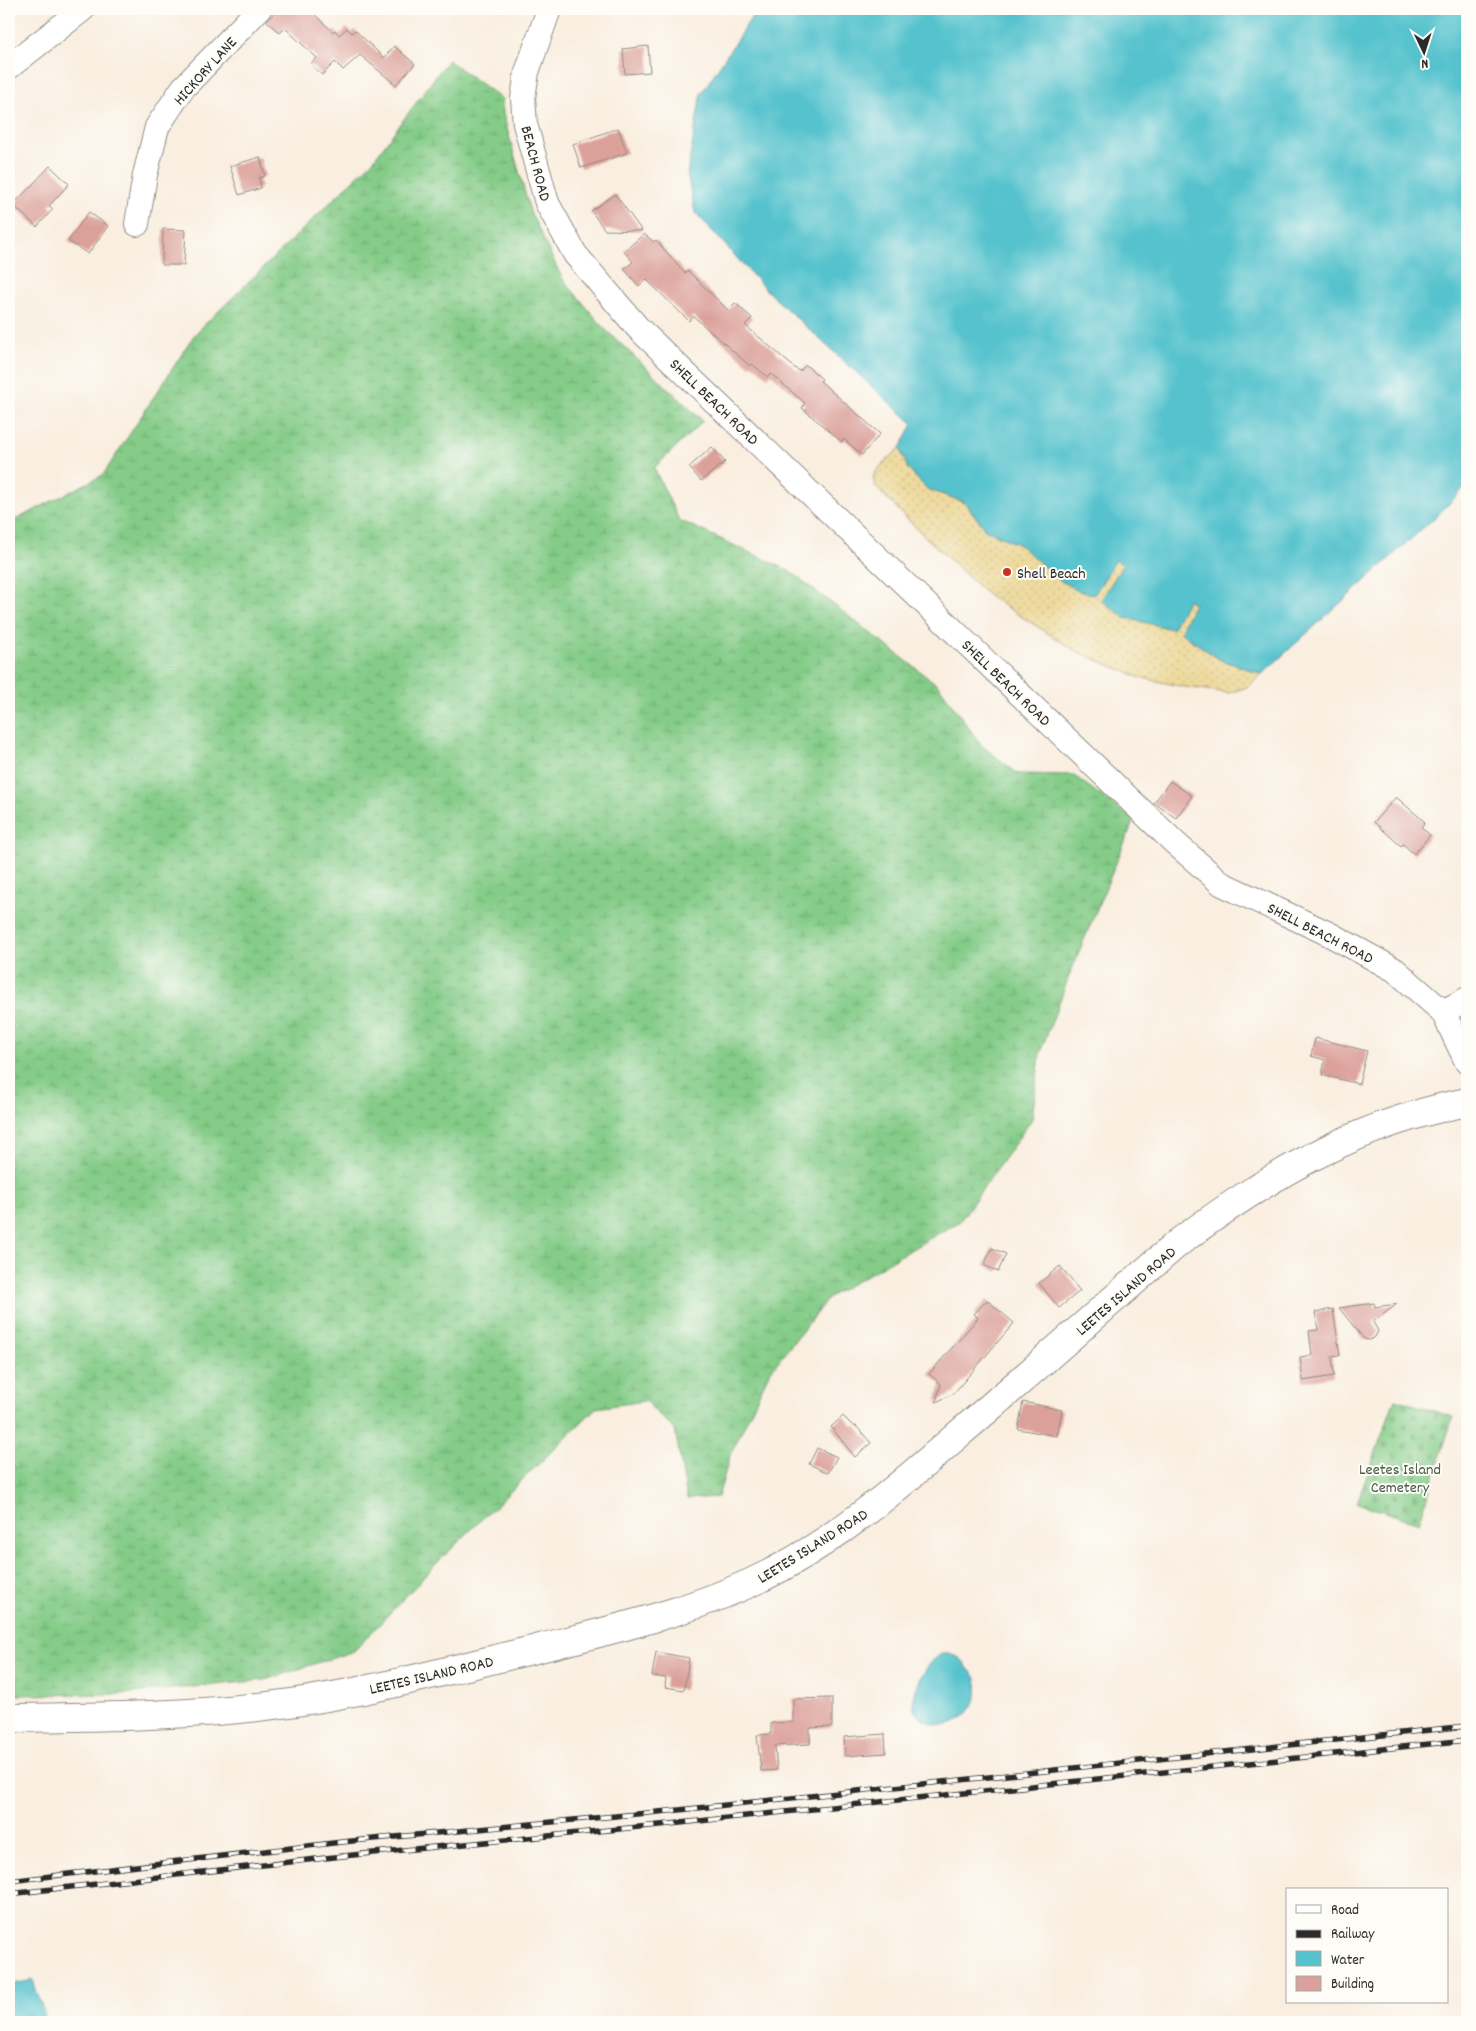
<svg xmlns="http://www.w3.org/2000/svg" width="1476" height="2031" font-family="Dekko,sans-serif">
<defs>
<pattern id="wetland-marsh" width="20" height="14" patternUnits="userSpaceOnUse" patternTransform="scale(1.25)"><rect width="20" height="14" fill="#84cc88"/><path d="M1 5h8M5 5V1M11 12h8M15 12V8" fill="none" stroke="#72af76"/></pattern>
<pattern id="sand-dots" width="8" height="8" patternUnits="userSpaceOnUse" patternTransform="scale(1.25)"><rect width="8" height="8" fill="#eeda9e"/><path d="M2 2h.1M6 6h.1" fill="none" stroke="#cb8" stroke-width="1.8" stroke-linecap="round"/></pattern>
<pattern id="cemetery-stones" width="16" height="16" patternUnits="userSpaceOnUse" patternTransform="scale(1.25)"><rect width="16" height="16" fill="#84cc88"/><path d="M2 7V4a2 2 0 0 1 4 0v3zM10 15v-3a2 2 0 0 1 4 0v3z" fill="#72af76"/></pattern>
</defs>
<rect width="100%" height="100%" fill="#fdfcf7"/>
<filter id="ink" filterUnits="userSpaceOnUse"><feTurbulence type="fractalNoise" baseFrequency=".02" numOctaves="2"/><feDisplacementMap in="SourceGraphic" scale="10" xChannelSelector="R" yChannelSelector="G"/><feConvolveMatrix kernelMatrix="1 2 1 2 8 2 1 2 1" color-interpolation-filters="sRGB"/></filter>
<filter id="wash" filterUnits="userSpaceOnUse"><feTurbulence type="fractalNoise" baseFrequency=".0096" numOctaves="4" result="noise"/><feDisplacementMap in="SourceGraphic" scale="20" xChannelSelector="R" yChannelSelector="G"/><feGaussianBlur stdDeviation="1.12" result="paint"/><feColorMatrix in="noise" values="0 0 0 0 0 0 0 0 0 0 0 0 0 0 0 0 0 1.4 0 .05"/><feComposite in="paint" operator="in"/></filter>
<g filter="url(#wash)">
<rect width="100%" height="100%" fill="#f9eedf"/>
<path fill="url(#wetland-marsh)" stroke="#587c5a" d="M 448,60 L 502,99 L 503,114 L 530,211 L 562,278 L 604,328 L 703,421 L 654,468 L 679,520 L 790,571 L 939,686 L 981,745 L 1018,774 L 1073,775 L 1134,820 L 1071,971 L 1040,1053 L 1032,1119 L 960,1221 L 829,1297 L 769,1373 L 730,1456 L 718,1497 L 687,1499 L 675,1430 L 645,1401 L 596,1408 L 440,1560 L 354,1651 L 265,1680 L 123,1694 L 9,1695 L 9,523 L 103,475 L 195,334 L 372,162 Z"/>
<path fill="url(#sand-dots)" stroke="#8c8264" d="M 900,448 L 908,469 L 927,489 L 964,502 L 986,530 L 1020,545 L 1058,579 L 1116,560 L 1123,564 L 1102,599 L 1187,599 L 1195,604 L 1180,632 L 1219,659 L 1262,674 L 1247,687 L 1229,693 L 1185,687 L 1138,677 L 1076,651 L 989,596 L 915,527 L 875,486 L 873,477 L 878,469 Z"/>
<path fill="url(#cemetery-stones)" stroke="#587c5a" d="M 1395,1399 L 1453,1417 L 1419,1523 L 1357,1503 Z"/>
<g fill="#55c2cd" stroke="#40767c">
<path d="M 757,9 L 1467,9 L 1467,485 L 1442,511 L 1262,674 L 1219,659 L 1180,632 L 1194,604 L 1188,599 L 1172,629 L 1125,618 L 1101,600 L 1123,565 L 1116,560 L 1094,595 L 1076,590 L 1058,579 L 1020,545 L 986,530 L 964,502 L 927,489 L 908,469 L 900,448 L 913,424 L 768,292 L 695,212 L 687,174 L 701,94 Z"/>
<path d="M 942,1654 C 955,1653 960,1657 967,1667 C 970,1671 975,1675 976,1679 C 984,1705 958,1732 931,1723 C 924,1721 916,1717 914,1709 C 910,1694 927,1660 942,1654 Z"/>
<path d="M 33,1980 L 44,2013 L 42,2022 L 9,2022 L 9,1985 Z"/>
</g>
<g id="blocks">
<g fill="#dba09a">
<path d="M 277,9 L 309,9 L 333,32 L 335,30 L 339,35 L 347,28 L 352,33 L 355,30 L 384,58 L 394,46 L 415,64 L 396,85 L 360,55 L 343,70 L 335,62 L 322,75 L 310,64 L 317,58 L 285,28 L 280,33 L 267,21 Z"/>
<path d="M 648,46 L 650,72 L 625,74 L 623,49 Z"/>
<path d="M 618,128 L 627,153 L 581,168 L 573,144 Z"/>
<path d="M 260,157 L 265,176 L 259,178 L 261,188 L 239,195 L 230,166 Z"/>
<path d="M 50,166 L 69,184 L 49,206 L 53,209 L 37,227 L 13,205 Z"/>
<path d="M 615,194 L 642,231 L 605,230 L 591,211 Z"/>
<path d="M 89,212 L 108,226 L 88,254 L 68,241 Z"/>
<path d="M 163,229 L 186,230 L 184,265 L 162,265 Z"/>
<path d="M 644,234 L 654,242 L 656,240 L 685,273 L 688,271 L 728,310 L 735,303 L 752,318 L 745,325 L 796,369 L 800,371 L 806,365 L 822,379 L 820,381 L 880,434 L 862,455 L 844,439 L 842,442 L 802,408 L 805,403 L 771,374 L 768,377 L 752,364 L 750,366 L 693,316 L 689,321 L 646,279 L 639,286 L 624,269 L 633,262 L 624,251 Z"/>
<path d="M 712,447 L 725,462 L 701,481 L 689,467 Z"/>
<path d="M 1170,781 L 1192,796 L 1176,818 L 1154,803 Z"/>
<path d="M 1396,797 L 1425,822 L 1421,827 L 1430,835 L 1414,854 L 1403,844 L 1401,846 L 1374,822 Z"/>
<path d="M 1315,1038 L 1367,1051 L 1359,1084 L 1322,1075 L 1325,1060 L 1311,1056 Z"/>
<path d="M 992,1248 L 1006,1254 L 998,1272 L 984,1265 Z"/>
<path d="M 1060,1266 L 1080,1291 L 1059,1308 L 1039,1283 Z"/>
<path d="M 987,1300 L 1014,1323 L 953,1394 L 936,1402 L 941,1384 L 929,1374 L 978,1318 L 974,1314 Z"/>
<path d="M 1374,1303 L 1375,1307 L 1397,1304 L 1373,1322 L 1378,1331 L 1375,1337 L 1370,1340 L 1364,1339 L 1339,1308 Z"/>
<path d="M 1333,1309 L 1340,1355 L 1332,1356 L 1334,1376 L 1303,1381 L 1300,1357 L 1312,1355 L 1309,1331 L 1318,1330 L 1315,1312 Z"/>
<path d="M 1023,1402 L 1062,1410 L 1057,1436 L 1018,1429 Z"/>
<path d="M 843,1416 L 853,1426 L 856,1426 L 871,1443 L 855,1457 L 831,1427 Z"/>
<path d="M 817,1448 L 837,1457 L 828,1473 L 809,1464 Z"/>
<path d="M 656,1652 L 689,1658 L 684,1690 L 665,1687 L 666,1678 L 652,1676 Z"/>
<path d="M 832,1698 L 832,1727 L 810,1728 L 810,1744 L 775,1746 L 777,1770 L 761,1771 L 757,1735 L 771,1734 L 771,1723 L 793,1722 L 793,1699 Z"/>
<path d="M 885,1734 L 886,1753 L 845,1756 L 844,1737 Z"/>
</g>
</g>
</g>
<g filter="url(#ink)">
<use href="#blocks" fill-opacity="0" stroke="#928c85" stroke-width="1"/>
<g fill="none" stroke-linecap="round" stroke-linejoin="round">
<g stroke="#928c85" stroke-width="26">
<g id="street">
<path d="M 549,9 L 527,72 L 523,98 L 525,124 L 547,203 L 575,254 L 638,328 L 1175,843 L 1222,884 L 1329,934 L 1395,970 L 1443,1012 L 1467,1062"/>
<path d="M 9,67 L 83,9"/>
<path d="M 137,224 L 145,175 L 157,127 L 183,88 L 259,9"/>
<path d="M 1443,1012 L 1467,999"/>
</g>
</g>
<g stroke="#928c85" stroke-width="30">
<path id="secondary" d="M 9,1718 C 103,1717 197,1716 290,1703 C 375,1691 457,1668 540,1648 C 623,1627 707,1608 782,1567 C 848,1531 904,1482 960,1433 C 1033,1371 1105,1306 1178,1243 C 1268,1176 1356,1124 1467,1102"/>
</g>
<use href="#street" stroke="#fff" stroke-width="24"/>
<use href="#secondary" stroke="#fff" stroke-width="28"/>
<g stroke="#2b2b2b" stroke-width="5.5">
<g id="rail">
<path d="M 9,1881 L 342,1842 L 679,1810 L 1467,1726"/>
<path d="M 9,1894 L 343,1856 L 680,1823 L 1467,1740"/>
</g>
</g>
<use href="#rail" stroke="#fdfcf7" stroke-width="4" stroke-dasharray="11" stroke-linecap="butt"/>
</g>
</g>
<circle fill="#c8321e" stroke="#fdfcf7" stroke-width="2" cx="1007" cy="572" r="5"/>
<g text-anchor="middle" stroke-width="4" stroke-linejoin="round" paint-order="stroke">
<g font-size="16" fill="#2b2b2b" stroke="#fdfcf7">
<text transform="translate(204 70) rotate(-48)" y="6">HICKORY LANE</text>
<text transform="translate(537 163) rotate(75)" y="6">BEACH ROAD</text>
<text transform="translate(715 401) rotate(44)" y="6">SHELL BEACH ROAD</text>
<text transform="translate(1007 682) rotate(44)" y="6">SHELL BEACH ROAD</text>
<text transform="translate(1321 932) rotate(27)" y="6">SHELL BEACH ROAD</text>
<text transform="translate(1125 1290) rotate(-41)" y="6">LEETES ISLAND ROAD</text>
<text transform="translate(812 1545) rotate(-32)" y="6">LEETES ISLAND ROAD</text>
<text transform="translate(431 1674) rotate(-13)" y="6">LEETES ISLAND ROAD</text>
</g>
<g font-size="16" fill="#2b2b2b" stroke="#fdfcf7" text-anchor="start">
<text x="1017" y="578">Shell Beach</text>
</g>
<g font-size="16" fill="#465b47" stroke="#fdfcf7">
<text x="1400" y="1474">Leetes Island<tspan x="1400" dy="18">Cemetery</tspan></text>
</g>
</g>
<rect width="1476" height="2031" fill="none" stroke="#fdfcf7" stroke-width="30"/>
<rect x="1286" y="1888" width="162" height="115" fill="#fdfcf7" stroke="#a9a8a5"/>
<rect x="1296" y="1905" width="25" height="8" fill="#ffffff" stroke="#a9a8a5"/>
<text x="1331" y="1914" font-size="15" fill="#2b2b2b">Road</text>
<rect x="1296" y="1930" width="25" height="8" fill="#2b2b2b" stroke="#a9a8a5"/>
<text x="1331" y="1938" font-size="15" fill="#2b2b2b">Railway</text>
<rect x="1296" y="1951" width="25" height="15" fill="#55c2cd" stroke="#a9a8a5"/>
<text x="1331" y="1964" font-size="15" fill="#2b2b2b">Water</text>
<rect x="1296" y="1976" width="25" height="15" fill="#dba09a" stroke="#a9a8a5"/>
<text x="1331" y="1988" font-size="15" fill="#2b2b2b">Building</text>
<g transform="translate(1424 52) rotate(176)" stroke="#fdfcf7" stroke-width="4" paint-order="stroke">
<path d="M0-4L9 19L0 12L-9 19Z" fill="#2b2b2b"/>
<text y="-8" font-size="14" font-weight="bold" text-anchor="middle" fill="#2b2b2b">N</text>
</g>
</svg>
